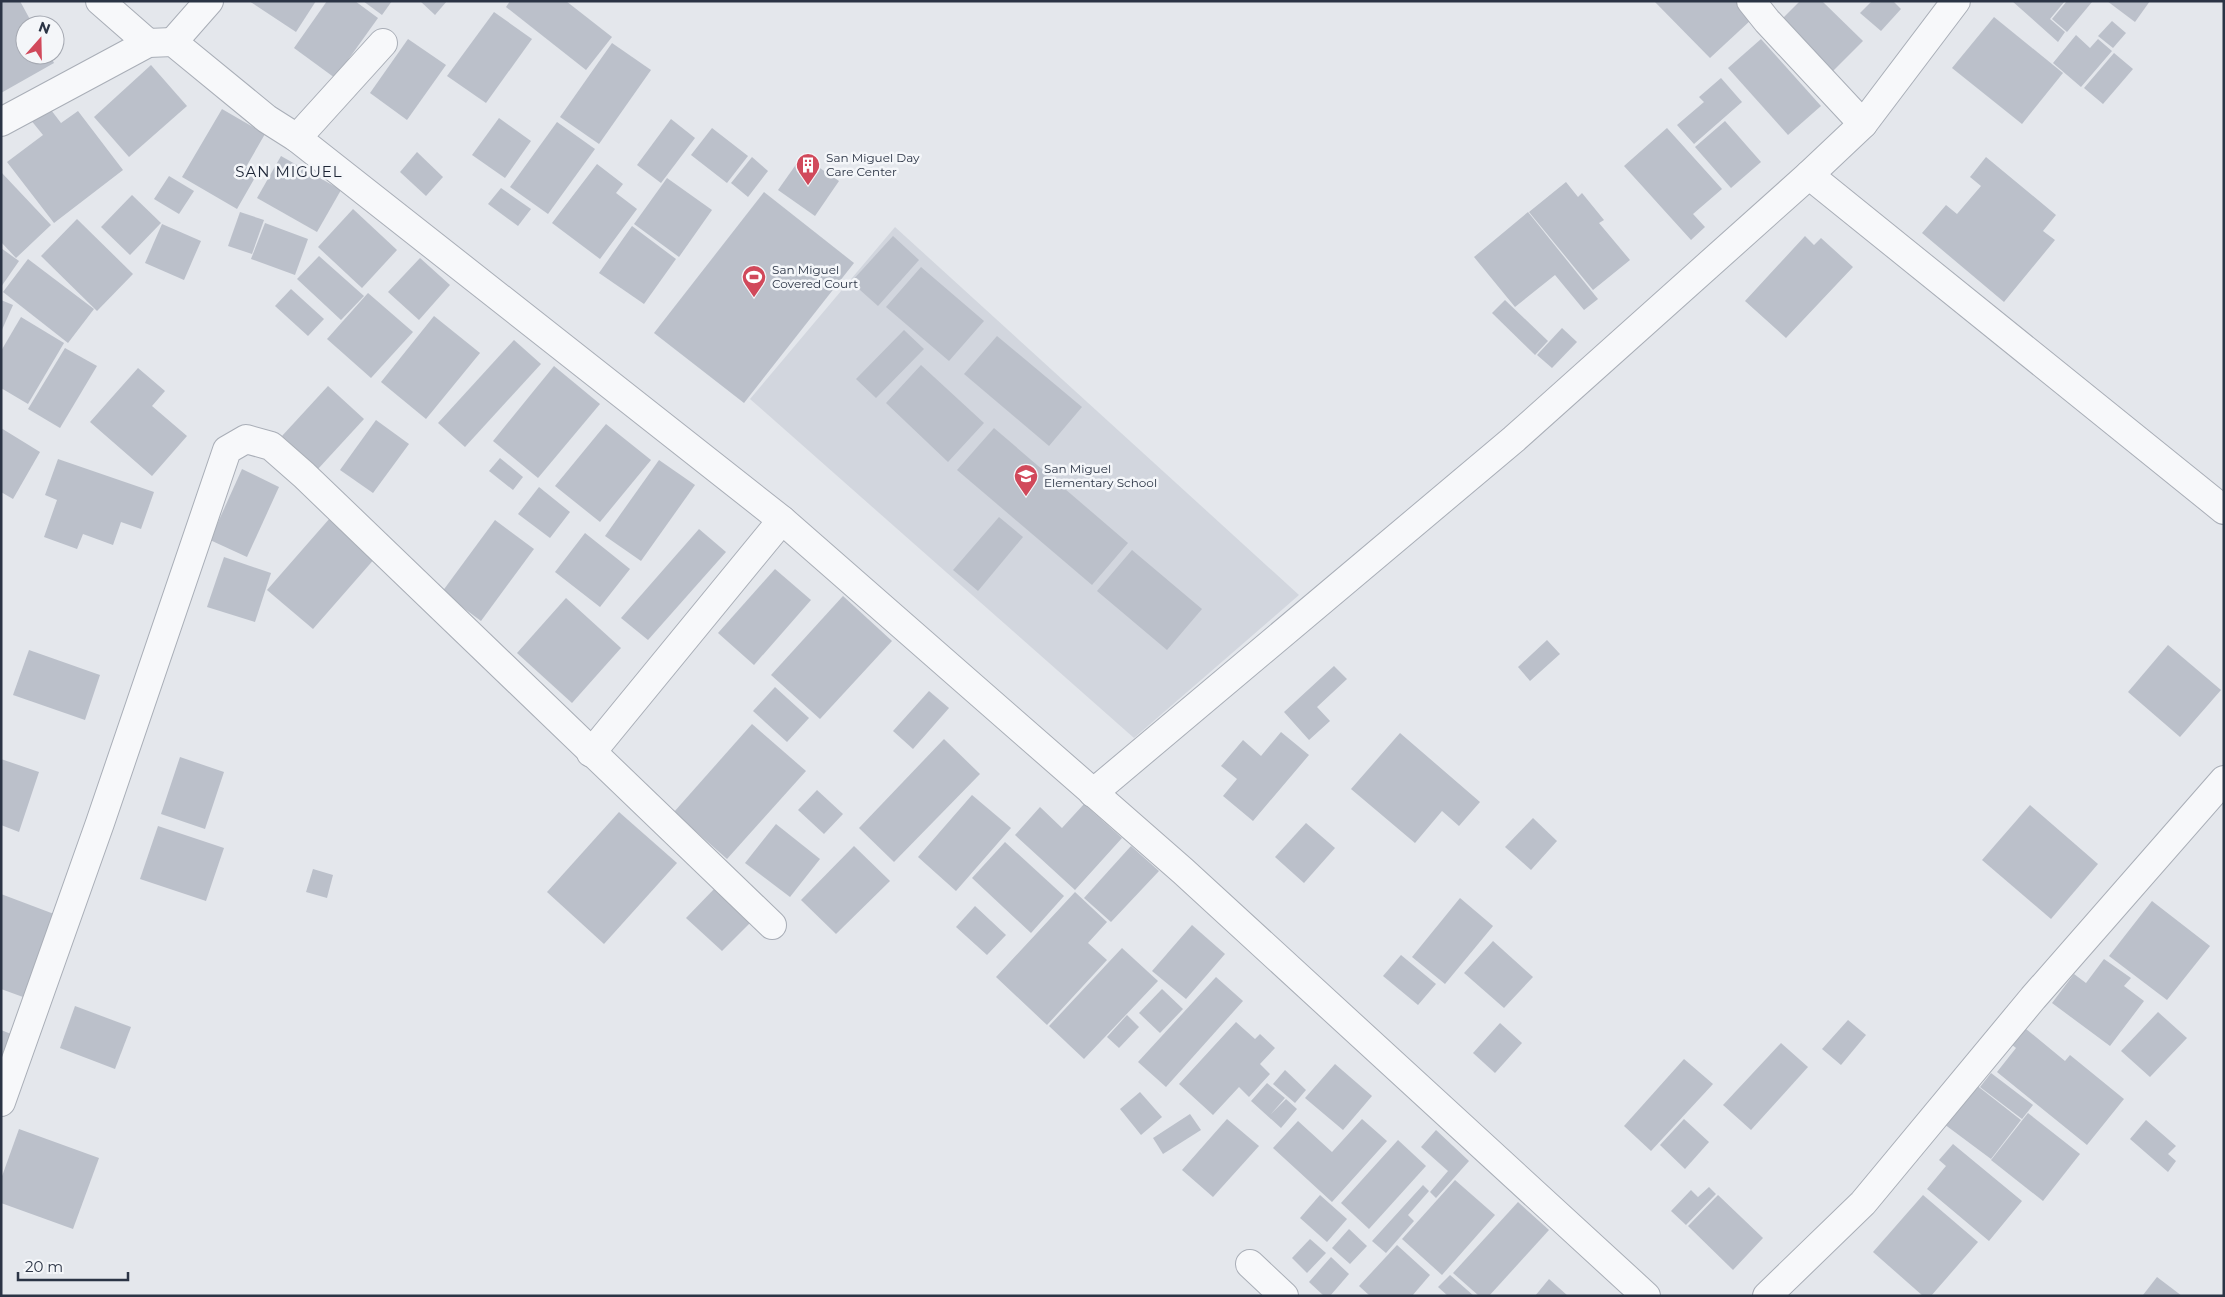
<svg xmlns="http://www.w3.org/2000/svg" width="2225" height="1297" font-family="Montserrat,sans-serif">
<rect width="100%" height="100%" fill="#e4e7ec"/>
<path fill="#d2d6de" d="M 895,227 L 1299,595 L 1134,738 L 750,399 Z"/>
<g fill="#bbc0ca">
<path d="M 1,1 L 20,1 L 33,25 L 25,25 L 25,55 L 50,55 L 54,63 L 1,93 Z"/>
<path d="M 249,1 L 316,1 L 296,32 Z"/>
<path d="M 327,1 L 355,1 L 378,18 L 335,78 L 294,48 Z"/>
<path d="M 363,1 L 392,1 L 382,15 Z"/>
<path d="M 420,1 L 447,1 L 435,15 Z"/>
<path d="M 510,1 L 566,1 L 612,37 L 586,70 L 506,7 Z"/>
<path d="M 1654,1 L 1735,1 L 1752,19 L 1710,58 Z"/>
<path d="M 1800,1 L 1822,1 L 1863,41 L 1827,77 L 1775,26 Z"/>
<path d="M 1872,1 L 1893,1 L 1901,9 L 1881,31 L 1860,13 Z"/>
<path d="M 2012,1 L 2065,1 L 2050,19 L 2065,32 L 2058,42 Z"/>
<path d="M 2067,1 L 2092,2 L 2067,32 L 2052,19 Z"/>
<path d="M 2107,1 L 2150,1 L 2135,22 Z"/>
<path d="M 494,12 L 532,39 L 486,103 L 447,76 Z"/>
<path d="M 1994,17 L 2063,73 L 2022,124 L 1952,68 Z"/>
<path d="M 2112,21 L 2126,33 L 2113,48 L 2098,36 Z"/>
<path d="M 2076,35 L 2090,48 L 2098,39 L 2112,51 L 2081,87 L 2053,63 Z"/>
<path d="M 408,39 L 446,65 L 407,120 L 370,93 Z"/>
<path d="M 1761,39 L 1821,106 L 1788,135 L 1728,68 Z"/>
<path d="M 612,43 L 651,70 L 599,144 L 560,117 Z"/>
<path d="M 2114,53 L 2133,69 L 2103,104 L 2084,88 Z"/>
<path d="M 151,65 L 187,106 L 129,157 L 94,117 Z"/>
<path d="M 1721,78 L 1742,102 L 1694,144 L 1677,125 L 1704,102 L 1699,97 Z"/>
<path d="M 48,106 L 61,123 L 78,111 L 123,170 L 54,223 L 7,162 L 43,135 L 30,119 Z"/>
<path d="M 222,109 L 265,134 L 246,167 L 257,174 L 237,209 L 182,177 Z"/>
<path d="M 499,118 L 531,141 L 505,178 L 472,155 Z"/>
<path d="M 671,119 L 695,138 L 661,183 L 637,165 Z"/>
<path d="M 1725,121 L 1761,162 L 1731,188 L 1695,147 Z"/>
<path d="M 557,122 L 595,149 L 548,214 L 510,187 Z"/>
<path d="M 712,128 L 748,156 L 727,183 L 691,155 Z"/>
<path d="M 1667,128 L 1722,189 L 1693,214 L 1705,227 L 1691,240 L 1624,166 Z"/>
<path d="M 417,152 L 443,177 L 426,196 L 400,172 Z"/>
<path d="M 281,156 L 341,190 L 317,232 L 257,198 Z"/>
<path d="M 802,156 L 839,181 L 815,216 L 778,190 Z"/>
<path d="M 752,157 L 768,171 L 748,197 L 731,183 Z"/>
<path d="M 1986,157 L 2056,215 L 2043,231 L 2055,240 L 2004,302 L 1922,233 L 1946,205 L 1957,214 L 1981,186 L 1970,177 Z"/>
<path d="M 597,164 L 623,184 L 616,193 L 637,209 L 600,259 L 552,223 Z"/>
<path d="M 1,172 L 51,225 L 16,258 L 1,242 Z"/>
<path d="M 169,176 L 194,191 L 179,214 L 154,199 Z"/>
<path d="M 667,178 L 712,210 L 679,257 L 634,224 Z"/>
<path d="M 1566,182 L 1578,197 L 1582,193 L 1604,220 L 1599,223 L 1630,260 L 1593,290 L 1529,212 Z"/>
<path d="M 501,188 L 531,209 L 518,226 L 488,204 Z"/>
<path d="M 764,192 L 854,263 L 744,403 L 654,333 Z"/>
<path d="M 132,195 L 161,223 L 130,255 L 101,227 Z"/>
<path d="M 353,209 L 397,250 L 362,288 L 318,247 Z"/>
<path d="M 240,212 L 264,220 L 252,254 L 228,246 Z"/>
<path d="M 1528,212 L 1598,299 L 1584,310 L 1555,275 L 1515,307 L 1474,257 Z"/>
<path d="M 77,219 L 133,274 L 97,311 L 41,256 Z"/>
<path d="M 265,223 L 308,239 L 295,275 L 251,259 Z"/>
<path d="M 162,224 L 201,241 L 184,280 L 145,263 Z"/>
<path d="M 632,226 L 676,259 L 644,304 L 599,273 Z"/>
<path d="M 893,236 L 919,260 L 878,306 L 851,282 Z"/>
<path d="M 1805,236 L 1814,245 L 1821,238 L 1853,267 L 1786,338 L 1745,301 Z"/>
<path d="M 1,248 L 19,261 L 1,287 Z"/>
<path d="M 319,256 L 364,296 L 341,320 L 297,279 Z"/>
<path d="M 420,258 L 450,285 L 419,320 L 388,292 Z"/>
<path d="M 28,259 L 94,309 L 68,343 L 3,292 Z"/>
<path d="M 921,267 L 984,321 L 949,361 L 886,307 Z"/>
<path d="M 291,289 L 324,319 L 308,336 L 275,306 Z"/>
<path d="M 368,293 L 413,332 L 371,378 L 327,339 Z"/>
<path d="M 1,300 L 13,305 L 1,332 Z"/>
<path d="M 1505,300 L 1548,341 L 1535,355 L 1492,313 Z"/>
<path d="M 434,316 L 480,353 L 426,419 L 381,382 Z"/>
<path d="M 21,317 L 64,343 L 28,404 L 1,388 L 1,351 Z"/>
<path d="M 1562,328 L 1577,342 L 1552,368 L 1537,355 Z"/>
<path d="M 904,330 L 924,349 L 876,398 L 856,379 Z"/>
<path d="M 997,336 L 1082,407 L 1049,446 L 964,374 Z"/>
<path d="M 514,340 L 541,364 L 465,447 L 438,423 Z"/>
<path d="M 65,348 L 97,366 L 60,428 L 28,409 Z"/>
<path d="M 921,365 L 984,423 L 948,462 L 886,403 Z"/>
<path d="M 554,366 L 600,404 L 538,478 L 493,441 Z"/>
<path d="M 138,368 L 165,391 L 152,406 L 187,436 L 152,476 L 90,422 Z"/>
<path d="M 328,386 L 364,419 L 318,469 L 282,436 Z"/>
<path d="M 376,420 L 409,444 L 373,493 L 340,470 Z"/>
<path d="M 606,424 L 651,460 L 600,522 L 555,486 Z"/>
<path d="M 1,428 L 40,452 L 13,499 L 1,492 Z"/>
<path d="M 994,428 L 1128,543 L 1092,585 L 957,470 Z"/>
<path d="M 500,458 L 523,477 L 513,490 L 489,471 Z"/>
<path d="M 58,459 L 154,492 L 141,529 L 121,522 L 113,545 L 83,534 L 77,549 L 44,537 L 57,500 L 45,495 Z"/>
<path d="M 659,460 L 695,485 L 641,561 L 605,536 Z"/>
<path d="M 242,469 L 279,487 L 247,557 L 210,540 Z"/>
<path d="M 539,487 L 570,512 L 550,538 L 518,514 Z"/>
<path d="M 999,517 L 1023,537 L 978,591 L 953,570 Z"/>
<path d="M 330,518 L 376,557 L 313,629 L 267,590 Z"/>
<path d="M 495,520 L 534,549 L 481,621 L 442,592 Z"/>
<path d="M 699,529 L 726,552 L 648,640 L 621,618 Z"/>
<path d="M 585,533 L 630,569 L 600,607 L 555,572 Z"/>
<path d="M 1132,550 L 1202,609 L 1167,650 L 1097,591 Z"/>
<path d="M 224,557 L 271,573 L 255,622 L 207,607 Z"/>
<path d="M 775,569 L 811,600 L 754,665 L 718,633 Z"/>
<path d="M 843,596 L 892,641 L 820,719 L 771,675 Z"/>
<path d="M 566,598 L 621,648 L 572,703 L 517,653 Z"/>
<path d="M 1547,640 L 1560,654 L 1530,681 L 1518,667 Z"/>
<path d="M 2168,645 L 2221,690 L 2180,737 L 2128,692 Z"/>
<path d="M 29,650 L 100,675 L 85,720 L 13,695 Z"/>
<path d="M 1334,666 L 1347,679 L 1317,707 L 1330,721 L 1309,740 L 1284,712 Z"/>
<path d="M 775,687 L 809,718 L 787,742 L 753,711 Z"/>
<path d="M 929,691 L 949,708 L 913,749 L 893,731 Z"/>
<path d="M 752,724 L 806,771 L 727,859 L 674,812 Z"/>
<path d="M 1281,732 L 1309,755 L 1253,821 L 1223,796 L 1237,779 L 1221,766 L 1243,740 L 1261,756 Z"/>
<path d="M 1400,733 L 1480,802 L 1459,826 L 1442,811 L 1415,843 L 1351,789 Z"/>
<path d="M 944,739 L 980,774 L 894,862 L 859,828 Z"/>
<path d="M 180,757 L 224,772 L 205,829 L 161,814 Z"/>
<path d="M 1,759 L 39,772 L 19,832 L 1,825 Z"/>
<path d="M 817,790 L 843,814 L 824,834 L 798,810 Z"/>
<path d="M 972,795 L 1011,828 L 956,891 L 918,857 Z"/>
<path d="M 1084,804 L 1122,838 L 1075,890 L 1015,835 L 1040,807 L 1062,828 Z"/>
<path d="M 2030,805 L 2098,864 L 2051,919 L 1982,860 Z"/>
<path d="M 619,812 L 677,863 L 604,944 L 547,892 Z"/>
<path d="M 1533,818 L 1557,841 L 1531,870 L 1505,847 Z"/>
<path d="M 1306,823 L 1335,848 L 1304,883 L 1275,857 Z"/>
<path d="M 776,824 L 820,859 L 790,897 L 745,863 Z"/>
<path d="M 158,826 L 224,848 L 206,901 L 140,879 Z"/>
<path d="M 1005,842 L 1064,896 L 1031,933 L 972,878 Z"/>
<path d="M 854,846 L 890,881 L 836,934 L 801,900 Z"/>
<path d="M 1131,846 L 1159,871 L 1111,922 L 1084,898 Z"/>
<path d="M 313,869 L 333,875 L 327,898 L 306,892 Z"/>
<path d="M 716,887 L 752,921 L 722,951 L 686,918 Z"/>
<path d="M 1075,892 L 1107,922 L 1088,943 L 1107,960 L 1047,1025 L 996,977 Z"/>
<path d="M 1,894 L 54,914 L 23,997 L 1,989 Z"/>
<path d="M 1460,898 L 1493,926 L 1445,984 L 1412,957 Z"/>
<path d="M 2152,901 L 2210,946 L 2167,1000 L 2109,956 Z"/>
<path d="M 975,906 L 1006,935 L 987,955 L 956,927 Z"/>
<path d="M 1192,925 L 1225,954 L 1186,999 L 1152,971 Z"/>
<path d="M 1493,941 L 1533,977 L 1504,1008 L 1464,973 Z"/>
<path d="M 1122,948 L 1158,981 L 1084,1059 L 1049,1026 Z"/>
<path d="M 1401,955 L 1436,984 L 1418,1005 L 1383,976 Z"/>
<path d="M 2104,959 L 2131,978 L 2124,986 L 2144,1001 L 2110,1046 L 2052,1003 L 2074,974 L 2086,983 Z"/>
<path d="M 1216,977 L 1243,1001 L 1166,1087 L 1138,1062 Z"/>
<path d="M 1162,989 L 1183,1009 L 1160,1033 L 1139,1013 Z"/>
<path d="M 75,1006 L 131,1027 L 115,1069 L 60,1048 Z"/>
<path d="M 2158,1012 L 2187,1038 L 2150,1077 L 2121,1051 Z"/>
<path d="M 1127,1015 L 1139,1027 L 1119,1048 L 1107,1037 Z"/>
<path d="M 1848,1020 L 1866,1035 L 1841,1065 L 1822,1049 Z"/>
<path d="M 1236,1022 L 1255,1039 L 1260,1034 L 1275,1048 L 1260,1064 L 1270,1074 L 1249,1097 L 1239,1087 L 1213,1115 L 1179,1084 Z"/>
<path d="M 1500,1023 L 1522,1043 L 1495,1073 L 1473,1053 Z"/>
<path d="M 2020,1024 L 2065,1061 L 2070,1055 L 2124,1099 L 2087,1145 L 1997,1072 L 2016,1048 L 2006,1040 Z"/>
<path d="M 1,1030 L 11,1034 L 1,1058 Z"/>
<path d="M 1781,1043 L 1808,1067 L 1751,1130 L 1723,1105 Z"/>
<path d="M 1684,1059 L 1713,1084 L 1651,1151 L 1624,1126 Z"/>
<path d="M 1335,1064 L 1372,1096 L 1343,1130 L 1305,1098 Z"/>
<path d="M 1285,1070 L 1306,1090 L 1295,1103 L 1273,1084 Z"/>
<path d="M 1991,1073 L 2033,1105 L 2022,1119 L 1980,1087 Z"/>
<path d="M 1971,1081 L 2021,1120 L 1991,1159 L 1940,1121 Z"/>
<path d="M 1267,1083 L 1285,1098 L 1271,1114 L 1286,1099 L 1297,1109 L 1281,1128 L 1251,1101 Z"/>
<path d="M 1140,1092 L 1162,1117 L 1141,1135 L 1120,1109 Z"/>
<path d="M 2028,1113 L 2080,1154 L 2043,1201 L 1991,1160 Z"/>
<path d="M 1190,1114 L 1201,1130 L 1163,1154 L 1153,1138 Z"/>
<path d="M 1227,1119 L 1259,1146 L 1213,1197 L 1182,1170 Z"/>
<path d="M 1362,1119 L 1387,1141 L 1332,1202 L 1273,1148 L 1298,1121 L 1332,1152 Z"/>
<path d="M 1684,1119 L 1709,1142 L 1685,1169 L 1660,1145 Z"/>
<path d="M 2146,1120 L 2176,1146 L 2168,1154 L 2176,1161 L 2168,1172 L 2130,1139 Z"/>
<path d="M 19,1129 L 99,1158 L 73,1229 L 1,1203 L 1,1179 Z"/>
<path d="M 1436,1130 L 1469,1161 L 1436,1198 L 1430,1192 L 1448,1171 L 1421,1147 Z"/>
<path d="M 1398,1140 L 1426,1166 L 1369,1229 L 1341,1203 Z"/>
<path d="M 1953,1144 L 2022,1201 L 1989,1241 L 1927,1189 L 1946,1166 L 1939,1160 Z"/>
<path d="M 1455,1180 L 1495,1215 L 1442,1275 L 1402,1239 Z"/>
<path d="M 1423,1185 L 1429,1191 L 1408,1215 L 1414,1221 L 1386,1253 L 1372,1241 Z"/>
<path d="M 1709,1187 L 1716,1194 L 1686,1225 L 1671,1211 L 1691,1190 L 1698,1197 Z"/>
<path d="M 1320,1195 L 1347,1219 L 1327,1242 L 1300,1218 Z"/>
<path d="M 1718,1195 L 1763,1238 L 1733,1270 L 1688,1226 Z"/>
<path d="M 1923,1195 L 1978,1242 L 1931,1296 L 1923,1296 L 1873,1252 Z"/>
<path d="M 1518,1202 L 1549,1230 L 1489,1296 L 1479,1296 L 1453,1273 Z"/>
<path d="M 1349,1229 L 1367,1246 L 1350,1264 L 1332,1248 Z"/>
<path d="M 1310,1239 L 1326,1253 L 1307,1273 L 1292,1258 Z"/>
<path d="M 1397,1245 L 1430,1275 L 1412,1296 L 1370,1296 L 1359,1286 Z"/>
<path d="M 1331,1257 L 1349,1274 L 1330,1296 L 1324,1296 L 1309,1282 Z"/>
<path d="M 1450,1275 L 1474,1296 L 1448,1296 L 1438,1287 Z"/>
<path d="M 2157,1277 L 2182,1296 L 2144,1296 L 2143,1295 Z"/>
<path d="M 1549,1279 L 1568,1296 L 1535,1296 Z"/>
</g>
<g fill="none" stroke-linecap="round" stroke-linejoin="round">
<g stroke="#a9aeb7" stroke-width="30">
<g id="minor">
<path d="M 100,1 L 148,43"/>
<path d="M 1751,1 L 1767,21 L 1863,124"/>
<path d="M 173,42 L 209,1"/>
<path d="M 1,122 L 148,43 L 173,42 L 267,119 L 297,138 L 782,520 L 1183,871 L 1646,1296"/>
<path d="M 297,138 L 383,43"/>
<path d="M 1809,175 L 2224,510"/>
<path d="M 591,753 L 782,520"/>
<path d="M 1093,793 L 1514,439 L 1809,175 L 1863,124 L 1956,1"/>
<path d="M 1,1102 L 100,823 L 227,450 L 246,439 L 271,446 L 304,475 L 772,925"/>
<path d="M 1250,1264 L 1284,1296"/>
<path d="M 1767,1296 L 1863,1203 L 2033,998 L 2224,780"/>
</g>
</g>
<use href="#minor" stroke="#f7f8fa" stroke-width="28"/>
</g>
<defs>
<g id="building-pin" transform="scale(1.25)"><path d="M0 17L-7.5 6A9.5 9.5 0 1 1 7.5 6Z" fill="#d1495b" stroke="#f4f6f9"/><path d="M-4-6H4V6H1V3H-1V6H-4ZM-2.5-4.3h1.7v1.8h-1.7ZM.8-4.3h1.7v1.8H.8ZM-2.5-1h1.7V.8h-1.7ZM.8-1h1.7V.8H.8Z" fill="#fff"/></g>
<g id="stadium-pin" transform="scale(1.25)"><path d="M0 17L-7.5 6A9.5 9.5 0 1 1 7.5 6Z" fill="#d1495b" stroke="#f4f6f9"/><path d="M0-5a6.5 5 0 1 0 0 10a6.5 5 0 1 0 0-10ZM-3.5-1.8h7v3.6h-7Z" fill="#fff"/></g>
<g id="school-pin" transform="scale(1.25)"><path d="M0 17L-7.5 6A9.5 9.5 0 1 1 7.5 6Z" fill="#d1495b" stroke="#f4f6f9"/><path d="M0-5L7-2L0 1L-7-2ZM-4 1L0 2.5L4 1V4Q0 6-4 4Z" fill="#fff"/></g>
</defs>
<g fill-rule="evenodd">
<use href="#building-pin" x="808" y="165"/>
<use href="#stadium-pin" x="754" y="277"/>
<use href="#school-pin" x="1026" y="476"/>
</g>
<g text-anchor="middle" stroke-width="5" stroke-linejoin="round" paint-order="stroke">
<g font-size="12" fill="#2b3445" stroke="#f4f6f9" text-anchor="start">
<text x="826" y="162">San Miguel Day<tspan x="826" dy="14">Care Center</tspan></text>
<text x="772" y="274">San Miguel<tspan x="772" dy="14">Covered Court</tspan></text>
<text x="1044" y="473">San Miguel<tspan x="1044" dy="14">Elementary School</tspan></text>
</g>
<g font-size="15" letter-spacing="1" fill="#1d2536" stroke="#f4f6f9">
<text x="289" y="177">SAN MIGUEL</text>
</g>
</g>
<rect width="2225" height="1297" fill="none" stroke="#2b3445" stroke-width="5"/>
<g transform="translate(40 40) rotate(20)"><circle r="24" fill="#f4f6f9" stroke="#a4a8b1"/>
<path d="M0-4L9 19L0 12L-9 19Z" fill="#d1495b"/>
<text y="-8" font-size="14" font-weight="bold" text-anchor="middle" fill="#2b3445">N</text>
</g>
<path d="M18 1272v8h110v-8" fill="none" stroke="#2b3445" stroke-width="2.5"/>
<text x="25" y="1272" font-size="15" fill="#2b3445" stroke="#f4f6f9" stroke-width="4" paint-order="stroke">20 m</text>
</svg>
